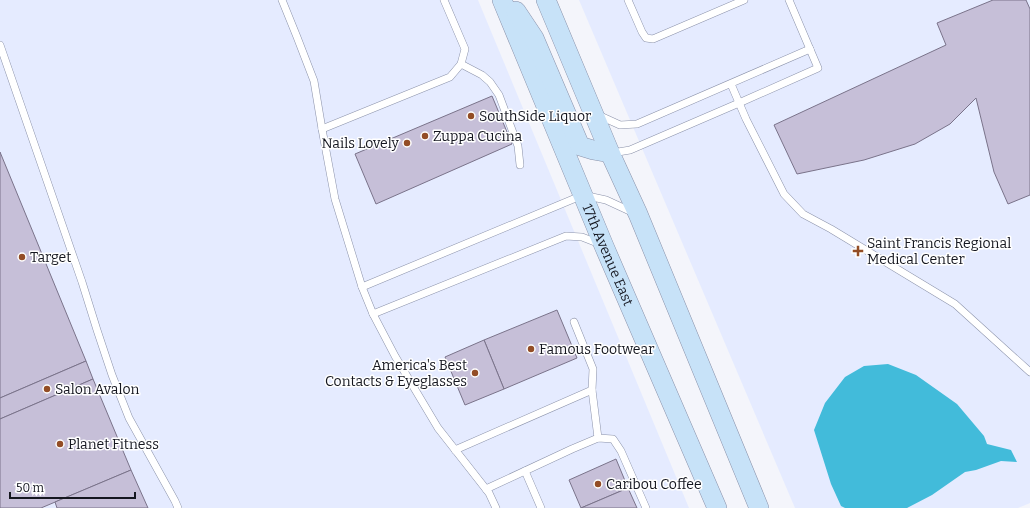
<svg xmlns="http://www.w3.org/2000/svg" width="1030" height="508" font-family="Bitter,serif">
<rect width="100%" height="100%" fill="#f4f5fb"/>
<g fill="#e5ebff">
<path d="M 0,0 L 478,0 L 689,508 L 0,508 Z"/>
<path d="M 579,0 L 1030,0 L 1030,503 L 1018,508 L 795,508 Z"/>
</g>
<path fill="#42bbda" d="M 888,364 L 916,375 L 957,404 L 984,436 L 987,444 L 1011,450 L 1017,462 L 1001,461 L 976,470 L 965,472 L 932,495 L 907,508 L 845,508 L 841,506 L 831,484 L 814,430 L 825,403 L 845,377 L 864,366 Z"/>
<g fill="#c6bfd8" stroke="#7a738a">
<path d="M 993,0 L 1026,0 L 1030,9 L 1030,195 L 1008,204 L 994,172 L 976,98 L 950,124 L 915,144 L 864,160 L 797,174 L 774,125 L 946,45 L 937,23 Z"/>
<path d="M 492,96 L 512,144 L 376,204 L 355,154 Z"/>
<path d="M 0,152 L 86,361 L 0,398 Z"/>
<path d="M 557,310 L 577,358 L 504,389 L 484,340 Z"/>
<path d="M 484,340 L 504,389 L 465,405 L 445,357 Z"/>
<path d="M 86,361 L 93,379 L 0,419 L 0,398 Z"/>
<path d="M 93,379 L 131,470 L 41,508 L 0,508 L 0,419 Z"/>
<path d="M 616,459 L 628,488 L 581,508 L 569,480 Z"/>
<path d="M 131,470 L 148,508 L 57,508 L 55,502 Z"/>
<path d="M 628,488 L 637,508 L 581,508 Z"/>
</g>
<g fill="none" stroke-linecap="round" stroke-linejoin="round">
<g stroke="#8b92aa" stroke-width="8">
<g id="lane">
<path d="M 282,0 L 297,37 L 314,81 L 322,129 L 335,199 L 362,287 L 373,314 L 395,356 L 438,428 L 489,493 L 496,508"/>
<path d="M 628,0 L 642,32 L 646,38 L 653,39 L 744,0"/>
<path d="M 0,45 L 82,282 L 97,330 L 112,375 L 129,418 L 175,501 L 178,508"/>
<path d="M 461,64 L 482,75 L 490,82 L 499,95 L 518,146 L 520,165"/>
<path d="M 731,84 L 746,119 L 784,194 L 803,214 L 831,229 L 955,304 L 1030,372"/>
<path d="M 598,115 L 620,125 L 637,124 L 810,49"/>
<path d="M 322,129 L 450,77 L 461,64 L 465,49 L 444,0"/>
<path d="M 612,153 L 630,150 L 739,103 L 818,68 L 789,0"/>
<path d="M 362,287 L 583,195 L 606,200 L 632,212"/>
<path d="M 373,314 L 566,236 L 582,237 L 600,244"/>
<path d="M 574,322 L 593,369 L 592,390"/>
<path d="M 455,450 L 592,390 L 598,438"/>
<path d="M 525,471 L 541,508"/>
<path d="M 486,489 L 572,449 L 598,438 L 613,439 L 621,451 L 646,508"/>
</g>
</g>
<g stroke="#8b92aa" stroke-width="20">
<g id="secondary">
<path id="s1" d="M 502,0 L 604,246 L 717,508"/>
<path d="M 546,0 L 610,153 L 638,214 L 759,508"/>
<path d="M 516,11 L 534,38 L 580,146 L 593,150 L 610,153"/>
</g>
</g>
<use href="#lane" stroke="#fff" stroke-width="7"/>
<use href="#secondary" stroke="#c7e2f8" stroke-width="19"/>
</g>
<g fill="#934d26" stroke="#fff" stroke-width="1.5">
<circle cx="471" cy="116" r="4"/>
<circle cx="425" cy="136" r="4"/>
<circle cx="407" cy="143" r="4"/>
<path d="M856 245h4v4h4v4h-4v4h-4v-4h-4v-4h4z"/>
<circle cx="22" cy="257" r="4"/>
<circle cx="531" cy="349" r="4"/>
<circle cx="475" cy="373" r="4"/>
<circle cx="47" cy="389" r="4"/>
<circle cx="60" cy="444" r="4"/>
<circle cx="598" cy="484" r="4"/>
</g>
<g text-anchor="middle" stroke-width="3" stroke-linejoin="round" paint-order="stroke">
<g font-size="14" fill="#14161f" stroke="#fff" text-anchor="start">
<text x="479" y="121">SouthSide Liquor</text>
<text x="433" y="141">Zuppa Cucina</text>
<text x="399" y="148" text-anchor="end">Nails Lovely</text>
<text x="867" y="248">Saint Francis Regional<tspan x="867" dy="16">Medical Center</tspan></text>
<text x="30" y="262">Target</text>
<text x="539" y="354">Famous Footwear</text>
<text x="467" y="370" text-anchor="end">America's Best<tspan x="467" dy="16">Contacts &amp; Eyeglasses</tspan></text>
<text x="55" y="394">Salon Avalon</text>
<text x="68" y="449">Planet Fitness</text>
<text x="606" y="489">Caribou Coffee</text>
</g>
<g font-size="14" fill="#14161f" stroke="#fff">
<text dy="5" stroke="none"><textPath href="#s1" startOffset="276">17th Avenue East</textPath></text>
</g>
</g>
<path d="M10 492v6h125v-6" fill="none" stroke="#14161f" stroke-width="2"/>
<text x="16" y="492" font-size="12" fill="#14161f" stroke="#ffffff" stroke-width="3" paint-order="stroke">50 m</text>
</svg>
